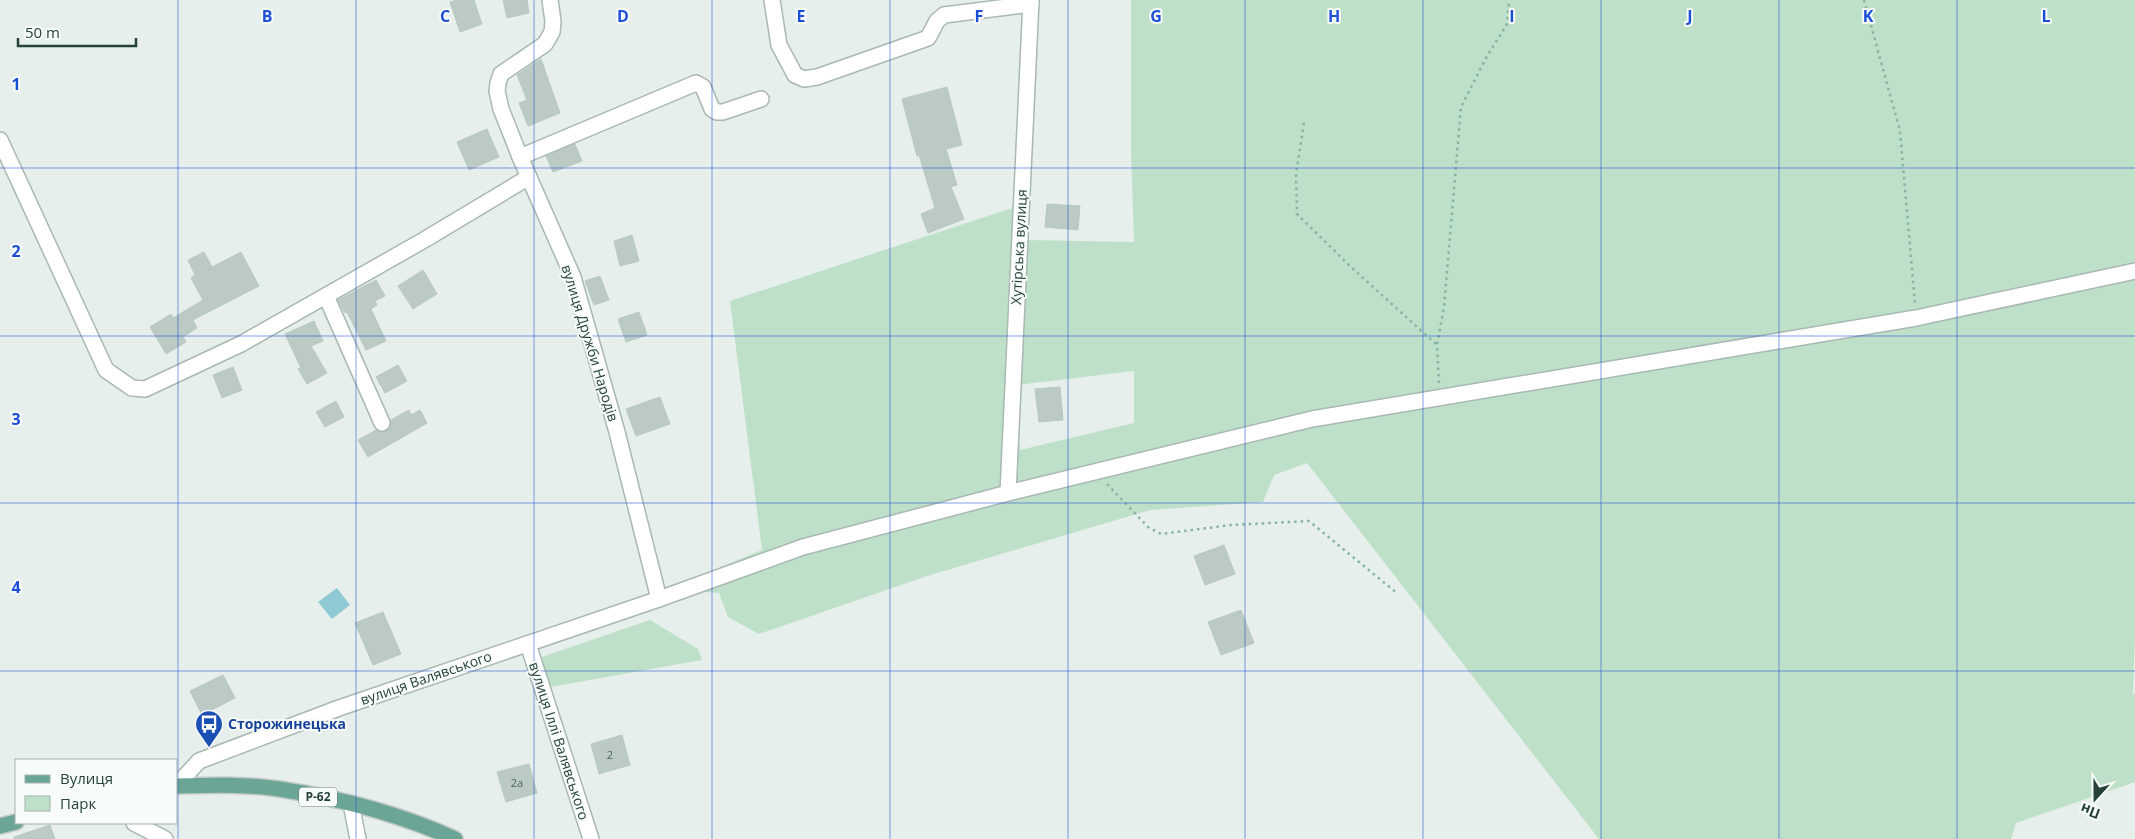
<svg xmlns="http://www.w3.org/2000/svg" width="2135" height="839" font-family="'Open Sans',sans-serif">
<rect width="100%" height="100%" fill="#e6efeb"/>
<g fill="#bfe0c8" fill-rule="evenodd">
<path d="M 1131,0 L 2135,0 L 2135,637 L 2133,694 L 2135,694 L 2135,782 L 2016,823 L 2011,839 L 1599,839 L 1307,463 L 1274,475 L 1263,502 L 1150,510 L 927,576 L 759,634 L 728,617 L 719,593 L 668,589 L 762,550 L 730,301 L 1027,203 L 1026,240 L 1134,242 L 1131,152 ZM 1134,371 L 1134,423 L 1020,450 L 1015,408 L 1017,385 Z"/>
<path d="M 650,620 L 698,649 L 702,660 L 539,689 L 530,661 Z"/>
</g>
<path fill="#8ec9d4" d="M 337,588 L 350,605 L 332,619 L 318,602 Z"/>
<g fill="#bbcac4" stroke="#b8c9c2">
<path d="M 457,0 L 474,0 L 482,24 L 460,32 L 450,2 Z"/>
<path d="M 503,0 L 527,0 L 529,13 L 507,18 Z"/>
<path d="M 541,59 L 560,113 L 528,126 L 519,103 L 527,100 L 517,75 Z"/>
<path d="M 947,87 L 962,145 L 946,149 L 957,185 L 951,187 L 964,219 L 928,233 L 921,214 L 935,208 L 919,155 L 917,156 L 902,99 Z"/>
<path d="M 487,129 L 499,157 L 469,170 L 457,142 Z"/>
<path d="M 575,144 L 582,161 L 553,172 L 546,156 Z"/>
<path d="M 1047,204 L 1080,206 L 1078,230 L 1045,227 Z"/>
<path d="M 632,235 L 639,261 L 620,266 L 614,241 Z"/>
<path d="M 204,252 L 212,267 L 241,252 L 259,286 L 193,320 L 197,328 L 183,337 L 186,342 L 166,354 L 150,327 L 171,314 L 173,318 L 203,300 L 191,278 L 195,275 L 188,260 Z"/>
<path d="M 423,270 L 437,294 L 413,309 L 398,286 Z"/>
<path d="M 600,276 L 609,300 L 594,305 L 585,281 Z"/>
<path d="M 376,280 L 385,296 L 375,301 L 377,305 L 371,309 L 386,341 L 366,350 L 347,312 L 345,313 L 338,300 Z"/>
<path d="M 639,312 L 647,335 L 626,342 L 618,319 Z"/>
<path d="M 314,321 L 323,341 L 311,346 L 327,373 L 307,384 L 298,369 L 301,368 L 285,334 Z"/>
<path d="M 398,365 L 407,381 L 385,393 L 376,377 Z"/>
<path d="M 233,367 L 242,390 L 222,398 L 213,375 Z"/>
<path d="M 1060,387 L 1063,420 L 1039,422 L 1035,389 Z"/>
<path d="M 660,397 L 670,424 L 636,436 L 626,409 Z"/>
<path d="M 336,401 L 344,417 L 325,427 L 316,412 Z"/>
<path d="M 409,410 L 411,415 L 420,410 L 427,423 L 368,457 L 358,440 L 376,430 L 381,432 L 386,431 L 390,428 L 391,420 Z"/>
<path d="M 1224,545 L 1235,574 L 1205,585 L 1194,556 Z"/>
<path d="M 1241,610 L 1254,643 L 1221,655 L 1208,622 Z"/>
<path d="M 383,612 L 401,654 L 373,665 L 355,623 Z"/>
<path d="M 223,675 L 235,698 L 202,715 L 190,691 Z"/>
<path d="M 622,735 L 630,765 L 599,774 L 591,744 Z"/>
<path d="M 529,764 L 537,793 L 506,802 L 497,772 Z"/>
<path d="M 50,825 L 55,839 L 14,839 L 14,837 Z"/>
</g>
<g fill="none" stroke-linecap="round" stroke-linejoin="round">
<g stroke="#a8b8b2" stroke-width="18">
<g id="minor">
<path d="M 550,0 L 553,21 L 552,32 L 545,44 L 501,74 L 498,83 L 497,91 L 501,109 L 520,157 L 573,277 L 617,432 L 659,599"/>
<path d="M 772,0 L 779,45 L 795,75 L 804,79 L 817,77 L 928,38 L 937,21 L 944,15 L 1031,4"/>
<path d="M 0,140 L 106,370 L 132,388 L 145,389 L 241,344 L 424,240 L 529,177"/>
<path d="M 520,157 L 696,83 L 703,87 L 712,109 L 717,112 L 723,112 L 761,99"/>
<path d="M 326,296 L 382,423"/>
<path d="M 1008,493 L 1031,0"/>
<path d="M 528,644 L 591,839"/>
<path d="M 176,786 L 199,761 L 339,708 L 659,599 L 803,547 L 1008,493 L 1312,419 L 1916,318 L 2135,271"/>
<path d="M 351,804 L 358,839"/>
<path d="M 134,823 L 165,839"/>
</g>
</g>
<g stroke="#c2cac8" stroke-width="18">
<g id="major">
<path d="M 176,786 C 210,785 246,784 279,789 C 338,798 400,814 455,839"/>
<path d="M 0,826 L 16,822"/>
</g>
</g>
<g stroke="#86b3a5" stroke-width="2.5" stroke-dasharray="2.5 4" stroke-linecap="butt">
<path d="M 1864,0 L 1900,131 L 1915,304"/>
<path d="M 1304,123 L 1296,174 L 1297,214 L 1351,267 L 1437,345"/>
<path d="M 1439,383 L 1437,345 L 1444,307 L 1461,107 L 1486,58 L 1507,24 L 1509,0"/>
<path d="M 1107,484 L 1148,527 L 1161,534 L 1231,525 L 1309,521 L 1398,594"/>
</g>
<use href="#minor" stroke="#fff" stroke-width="15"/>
<use href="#major" stroke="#6aa596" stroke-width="15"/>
</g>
<path fill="none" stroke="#1d4ed8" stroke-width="1" stroke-opacity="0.55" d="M 178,0 L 178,839M 356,0 L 356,839M 534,0 L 534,839M 712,0 L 712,839M 890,0 L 890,839M 1068,0 L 1068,839M 1245,0 L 1245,839M 1423,0 L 1423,839M 1601,0 L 1601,839M 1779,0 L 1779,839M 1957,0 L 1957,839M 0,168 L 2135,168M 0,336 L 2135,336M 0,503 L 2135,503M 0,671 L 2135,671"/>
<defs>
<g id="bus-pin" transform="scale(1.4375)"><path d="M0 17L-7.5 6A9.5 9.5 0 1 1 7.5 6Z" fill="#1a4fb4" stroke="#f7fbf9"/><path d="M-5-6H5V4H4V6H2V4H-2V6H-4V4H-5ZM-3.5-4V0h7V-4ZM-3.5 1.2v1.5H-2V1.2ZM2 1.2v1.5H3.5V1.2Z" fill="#fff"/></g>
</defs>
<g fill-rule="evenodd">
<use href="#bus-pin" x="209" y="724"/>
</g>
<g text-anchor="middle" stroke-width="4" stroke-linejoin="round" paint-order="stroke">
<g font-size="11" fill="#4a645c">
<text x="610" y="759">2</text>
<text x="517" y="787">2а</text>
</g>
<rect fill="#f7fbf9" stroke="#637a73" stroke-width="1" x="299" y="787.5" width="38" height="19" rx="4"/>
<g font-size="12" font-weight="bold" fill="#24423a">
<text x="318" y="801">Р-62</text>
</g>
<g font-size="14" fill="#24423a" stroke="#f7fbf9">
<text transform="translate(1019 247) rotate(-87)" y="5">Хутірська вулиця</text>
<text transform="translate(590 343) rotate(73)" y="5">вулиця Дружби Народів</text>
<text transform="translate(426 678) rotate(-19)" y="5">вулиця Валявського</text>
<text transform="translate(559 741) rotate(72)" y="5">вулиця Іллі Валявського</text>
</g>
<g font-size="14" font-weight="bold" fill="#164399" stroke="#f7fbf9" text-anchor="start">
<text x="228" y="729">Сторожинецька</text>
</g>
</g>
<g font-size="16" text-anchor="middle" font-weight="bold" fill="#1d4ed8" stroke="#f7fbf9" stroke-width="4" stroke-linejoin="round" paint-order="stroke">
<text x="267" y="22">B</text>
<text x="445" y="22">C</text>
<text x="623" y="22">D</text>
<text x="801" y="22">E</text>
<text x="979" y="22">F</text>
<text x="1156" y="22">G</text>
<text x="1334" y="22">H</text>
<text x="1512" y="22">I</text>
<text x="1690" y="22">J</text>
<text x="1868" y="22">K</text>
<text x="2046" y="22">L</text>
<text x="16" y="90">1</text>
<text x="16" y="257">2</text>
<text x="16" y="425">3</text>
<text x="16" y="593">4</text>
</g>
<rect x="15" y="759" width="162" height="65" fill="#f7fbf9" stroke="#a3b1ad"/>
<rect x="25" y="775" width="25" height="8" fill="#6aa596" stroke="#a3b1ad"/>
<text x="60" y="784" font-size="15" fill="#24423a">Вулиця</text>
<rect x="25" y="796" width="25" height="15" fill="#bfe0c8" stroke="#a3b1ad"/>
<text x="60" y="809" font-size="15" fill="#24423a">Парк</text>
<g transform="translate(2095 799) rotate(201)" stroke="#f7fbf9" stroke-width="4" paint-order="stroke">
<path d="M0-4L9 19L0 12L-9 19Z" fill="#24423a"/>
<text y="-8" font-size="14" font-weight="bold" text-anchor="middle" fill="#24423a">Пн</text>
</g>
<path d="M18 38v8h118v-8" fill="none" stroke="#24423a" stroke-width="2.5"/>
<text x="25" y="38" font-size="15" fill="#24423a" stroke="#f7fbf9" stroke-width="4" paint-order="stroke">50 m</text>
</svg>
